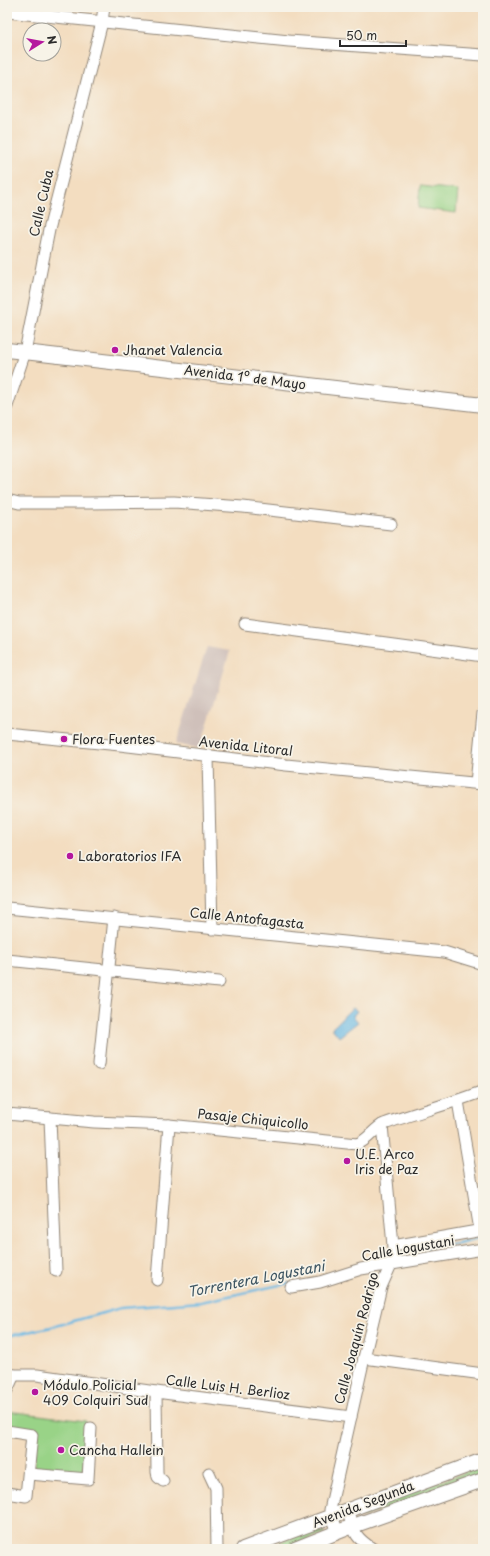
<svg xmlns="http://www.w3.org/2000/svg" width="490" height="1556" font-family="'Playpen Sans',sans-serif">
<rect width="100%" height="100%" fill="#f7f3e8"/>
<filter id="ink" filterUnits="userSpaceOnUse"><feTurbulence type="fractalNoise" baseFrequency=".025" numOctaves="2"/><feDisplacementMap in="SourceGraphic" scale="8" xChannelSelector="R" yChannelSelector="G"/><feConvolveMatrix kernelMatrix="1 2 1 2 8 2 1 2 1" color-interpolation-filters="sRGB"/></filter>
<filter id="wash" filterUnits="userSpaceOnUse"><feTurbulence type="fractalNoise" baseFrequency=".012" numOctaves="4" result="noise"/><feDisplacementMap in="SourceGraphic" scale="16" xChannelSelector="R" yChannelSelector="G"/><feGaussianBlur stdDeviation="0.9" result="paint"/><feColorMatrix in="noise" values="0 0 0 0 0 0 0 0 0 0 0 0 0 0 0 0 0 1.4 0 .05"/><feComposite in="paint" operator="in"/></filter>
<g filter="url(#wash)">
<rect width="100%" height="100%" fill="#f3ddc0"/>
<path fill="#cfc0ba" d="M 207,647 L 230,651 L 200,749 L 176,744 Z"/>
<g fill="#99d387" stroke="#627f59">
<path d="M 420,186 L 458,190 L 456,213 L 418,208 Z"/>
<path d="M 7,1411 L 86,1421 L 84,1470 L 80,1473 L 36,1470 L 34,1468 L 35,1436 L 7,1428 Z"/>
<path d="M 483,1466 L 483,1473 L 460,1483 L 361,1517 L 360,1511 Z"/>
<path d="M 322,1527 L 325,1533 L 280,1549 L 262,1549 Z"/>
</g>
<path fill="#68b8e3" stroke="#4a7287" d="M 353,1008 L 357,1011 L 353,1016 L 358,1022 L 339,1037 L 332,1028 C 341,1021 344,1014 353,1008 Z"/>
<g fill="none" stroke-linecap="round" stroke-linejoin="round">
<g stroke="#68b8e3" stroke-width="2.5">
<path d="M 396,1256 L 414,1249 L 458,1243 L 483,1237"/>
<path d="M 365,1263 L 389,1257"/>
<path d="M 7,1336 L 52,1327 L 121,1308 L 201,1302 L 289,1283"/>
</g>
</g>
</g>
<g filter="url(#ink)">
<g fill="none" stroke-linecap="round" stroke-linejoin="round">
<g stroke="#8f8476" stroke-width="13">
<g id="minor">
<path d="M 7,12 L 289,41 L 483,55"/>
<path d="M 7,406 L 25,352 L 49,230 L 102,22 L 104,7"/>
<path d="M 7,500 L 19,503 L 89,503 L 174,502 L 243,507 L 391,524"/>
<path d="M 245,624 L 483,656"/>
<path d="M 7,734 L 120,745 L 286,765 L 483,784"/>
<path d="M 208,757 L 212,929"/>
<path d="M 476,783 L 483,713"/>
<path d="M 7,908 L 444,952 L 483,964"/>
<path d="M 7,960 L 219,982"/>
<path d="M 99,1064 L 114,918"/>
<path d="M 458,1101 L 480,1230"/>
<path d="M 7,1114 L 94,1122 L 169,1125 L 357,1144 C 369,1140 374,1128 384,1124 C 417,1112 451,1104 483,1091"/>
<path d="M 50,1118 L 56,1271"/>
<path d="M 393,1246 L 483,1230"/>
<path d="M 157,1280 L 169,1125"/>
<path d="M 291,1287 L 320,1282 L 361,1269 L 483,1249"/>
<path d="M 364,1358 L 483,1374"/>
<path d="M 7,1375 L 37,1375 L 156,1392 L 351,1417"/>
<path d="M 7,1390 L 14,1375"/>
<path d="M 156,1392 L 157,1472 L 158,1477 L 163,1481"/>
<path d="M 7,1431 L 32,1435 L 26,1496 L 7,1493"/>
<path d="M 209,1473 L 216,1488 L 217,1549"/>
<path d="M 29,1474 L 88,1479 L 91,1428"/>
<path d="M 347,1510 C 355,1532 353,1536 373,1549"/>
<path d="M 338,1533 L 330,1510 L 332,1501 L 364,1358 L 381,1287 L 393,1260 L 393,1246 L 382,1125"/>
</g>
</g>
<g stroke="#8f8476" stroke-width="16">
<g id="major">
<path d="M 7,350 L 483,405"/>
<path d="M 243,1549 L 483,1460"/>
<path d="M 295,1549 L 353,1526 L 483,1480"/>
</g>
</g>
<use href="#minor" stroke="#fff" stroke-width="11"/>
<use href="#major" stroke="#fff" stroke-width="14"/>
</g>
</g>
<g fill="#b5179e" stroke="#f7f3e8" stroke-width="1.5">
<circle cx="115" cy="350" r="4"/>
<circle cx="64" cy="739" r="4"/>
<circle cx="70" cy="856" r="4"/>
<circle cx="347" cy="1161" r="4"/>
<circle cx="35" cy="1392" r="4"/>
<circle cx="61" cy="1450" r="4"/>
</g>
<g text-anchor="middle" stroke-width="3.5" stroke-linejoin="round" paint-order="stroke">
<g font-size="13" fill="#2b2b2b" stroke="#f7f3e8">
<text transform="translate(41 203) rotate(-77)" y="5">Calle Cuba</text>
<text transform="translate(245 377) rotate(7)" y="5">Avenida 1º de Mayo</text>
<text transform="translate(246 746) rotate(6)" y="5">Avenida Litoral</text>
<text transform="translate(247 918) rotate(6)" y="5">Calle Antofagasta</text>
<text transform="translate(253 1119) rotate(6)" y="5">Pasaje Chiquicollo</text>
<text transform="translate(408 1248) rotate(-10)" y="5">Calle Logustani</text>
<text transform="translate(356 1338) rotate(-75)" y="5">Calle Joaquín Rodrigo</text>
<text transform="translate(228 1387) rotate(7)" y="5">Calle Luis H. Berlioz</text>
<text transform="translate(363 1504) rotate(-21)" y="5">Avenida Segunda</text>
</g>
<g font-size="13" fill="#2b2b2b" stroke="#f7f3e8" text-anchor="start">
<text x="123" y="355">Jhanet Valencia</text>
<text x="72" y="744">Flora Fuentes</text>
<text x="78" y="861">Laboratorios IFA</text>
<text x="355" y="1159">U.E. Arco<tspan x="355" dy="15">Iris de Paz</tspan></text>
<text x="43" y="1390">Módulo Policial<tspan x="43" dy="15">409 Colquiri Sud</tspan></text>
<text x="69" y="1455">Cancha Hallein</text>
</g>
<g font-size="14" font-style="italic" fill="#3d5562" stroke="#f7f3e8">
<text transform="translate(256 1279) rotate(-11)" y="5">Torrentera Logustani</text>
</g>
</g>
<rect width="490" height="1556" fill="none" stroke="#f7f3e8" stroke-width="24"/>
<g transform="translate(42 42) rotate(79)"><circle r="19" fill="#f7f3e8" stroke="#a5a39c"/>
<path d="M0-3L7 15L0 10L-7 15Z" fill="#b5179e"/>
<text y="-6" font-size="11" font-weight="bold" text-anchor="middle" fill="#2b2b2b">N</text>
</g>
<path d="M340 40v6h66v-6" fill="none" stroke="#2b2b2b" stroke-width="2"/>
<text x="346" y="40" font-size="12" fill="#2b2b2b" stroke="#f7f3e8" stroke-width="3" paint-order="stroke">50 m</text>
</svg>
